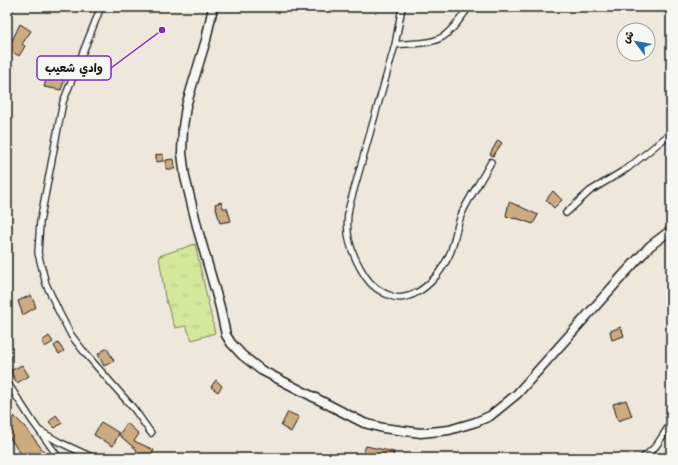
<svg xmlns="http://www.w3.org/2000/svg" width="678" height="465" font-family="'Shantell Sans','Playpen Sans Arabic',sans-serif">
<defs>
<pattern id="park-tufts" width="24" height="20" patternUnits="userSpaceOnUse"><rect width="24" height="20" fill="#d5e79a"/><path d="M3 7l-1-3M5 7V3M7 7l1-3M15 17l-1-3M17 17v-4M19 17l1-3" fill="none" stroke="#b6c684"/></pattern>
</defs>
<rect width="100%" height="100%" fill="#eee7db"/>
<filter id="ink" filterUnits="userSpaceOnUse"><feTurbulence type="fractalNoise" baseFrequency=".025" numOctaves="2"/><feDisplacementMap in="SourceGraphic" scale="8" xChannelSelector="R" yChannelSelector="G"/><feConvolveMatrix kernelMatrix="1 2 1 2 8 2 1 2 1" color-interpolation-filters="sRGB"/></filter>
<g filter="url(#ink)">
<path fill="url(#park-tufts)" stroke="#78825b" d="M 195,244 L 215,333 L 192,340 L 186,326 L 175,328 L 165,297 L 159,256 Z"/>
<g fill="#cdab80" stroke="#1c1c1c">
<path d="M 7,7 L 15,7 L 7,22 Z"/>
<path d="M 20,24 L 31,31 L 22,44 L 25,46 L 19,56 L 8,49 Z"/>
<path d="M 48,73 L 66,76 L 61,90 L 44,87 Z"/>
<path d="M 498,140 L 502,143 L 493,156 L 490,154 Z"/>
<path d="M 163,154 L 163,161 L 156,162 L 156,155 Z"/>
<path d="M 174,159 L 175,169 L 166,169 L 166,160 Z"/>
<path d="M 553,191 L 562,200 L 554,208 L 546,200 Z"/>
<path d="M 221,202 L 223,208 L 227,208 L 231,221 L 220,223 L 215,204 Z"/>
<path d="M 509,202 L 519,206 L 538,215 L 533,224 L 516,218 L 515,219 L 506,216 Z"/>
<path d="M 31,295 L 36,307 L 23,315 L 18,301 Z"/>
<path d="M 621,327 L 624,336 L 612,340 L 610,331 Z"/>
<path d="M 49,336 L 53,342 L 45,347 L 42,341 Z"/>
<path d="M 58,343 L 64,351 L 59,354 L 54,346 Z"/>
<path d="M 107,348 L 114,361 L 104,366 L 98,354 Z"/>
<path d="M 22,365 L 29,376 L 17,383 L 10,371 Z"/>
<path d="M 216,380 L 222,386 L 218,392 L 211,387 Z"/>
<path d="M 626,400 L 632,416 L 618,421 L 613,404 Z"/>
<path d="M 288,412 L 299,417 L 291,432 L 281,426 Z"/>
<path d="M 7,413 L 13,415 L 25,427 L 49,458 L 24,458 L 7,434 Z"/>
<path d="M 56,415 L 62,423 L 55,428 L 49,422 Z"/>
<path d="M 101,422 L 119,433 L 113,446 L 94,435 Z"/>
<path d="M 127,423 L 139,434 L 134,441 L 154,450 L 150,458 L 140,458 L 135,455 L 137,450 L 119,435 Z"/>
<path d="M 366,446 L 394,452 L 393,458 L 379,458 L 363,453 Z"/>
</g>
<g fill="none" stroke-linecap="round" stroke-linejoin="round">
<g stroke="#1c1c1c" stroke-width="8">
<g id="street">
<path d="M 101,7 L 63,102 L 40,222 L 38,253 L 46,284 L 59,312 L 71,335 L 85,353 L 134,409 L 151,433"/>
<path d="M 402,7 L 395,45 C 440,41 441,46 469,7"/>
<path d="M 395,45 L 349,207 C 344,233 351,254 365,276 C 372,287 381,293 394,297 C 401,299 407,297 414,294 C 431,286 444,268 451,251 C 455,238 457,225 462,213 C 470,196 482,179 491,162"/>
<path d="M 566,213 L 590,191 L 628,168 L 671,133"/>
<path d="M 7,382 L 33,422 L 59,458"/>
<path d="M 40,431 L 59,442 L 94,458"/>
<path d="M 643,458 L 656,446 L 671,423"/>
</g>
</g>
<g stroke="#1c1c1c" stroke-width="11">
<path id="secondary" d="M 213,7 L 206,40 L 186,106 L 183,127 L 182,153 L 185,177 L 198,230 L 220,307 L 226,335 L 231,343 L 242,355 L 261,370 L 364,423 L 383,428 L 421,433 L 449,430 L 476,422 L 490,416 L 517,394 L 625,273 L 650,246 L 671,230"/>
</g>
<use href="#street" stroke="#f6f6f2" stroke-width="5.5"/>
<use href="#secondary" stroke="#f6f6f2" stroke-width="8"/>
</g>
</g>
<path fill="none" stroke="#7b2cbf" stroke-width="1.5" d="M162 30L111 68"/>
<circle fill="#7b2cbf" stroke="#f6f6f2" stroke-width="1.5" cx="162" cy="30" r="4"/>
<rect fill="#f6f6f2" stroke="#7b2cbf" stroke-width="1.5" x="37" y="56" width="74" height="24" rx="4"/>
<g font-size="12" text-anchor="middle" font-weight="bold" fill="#1c1c1c">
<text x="74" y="72">وادي شعيب</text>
</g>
<rect width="678" height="465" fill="none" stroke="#f6f6f2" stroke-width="24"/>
<rect x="12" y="12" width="654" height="441" fill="none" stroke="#1c1c1c" stroke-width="1.5" filter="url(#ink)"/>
<g transform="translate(636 42) rotate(302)"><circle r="19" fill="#f6f6f2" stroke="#9f9f9c"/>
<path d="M0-3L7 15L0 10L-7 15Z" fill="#1f6fb2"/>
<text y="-6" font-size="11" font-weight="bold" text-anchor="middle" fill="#1c1c1c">ش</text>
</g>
</svg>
